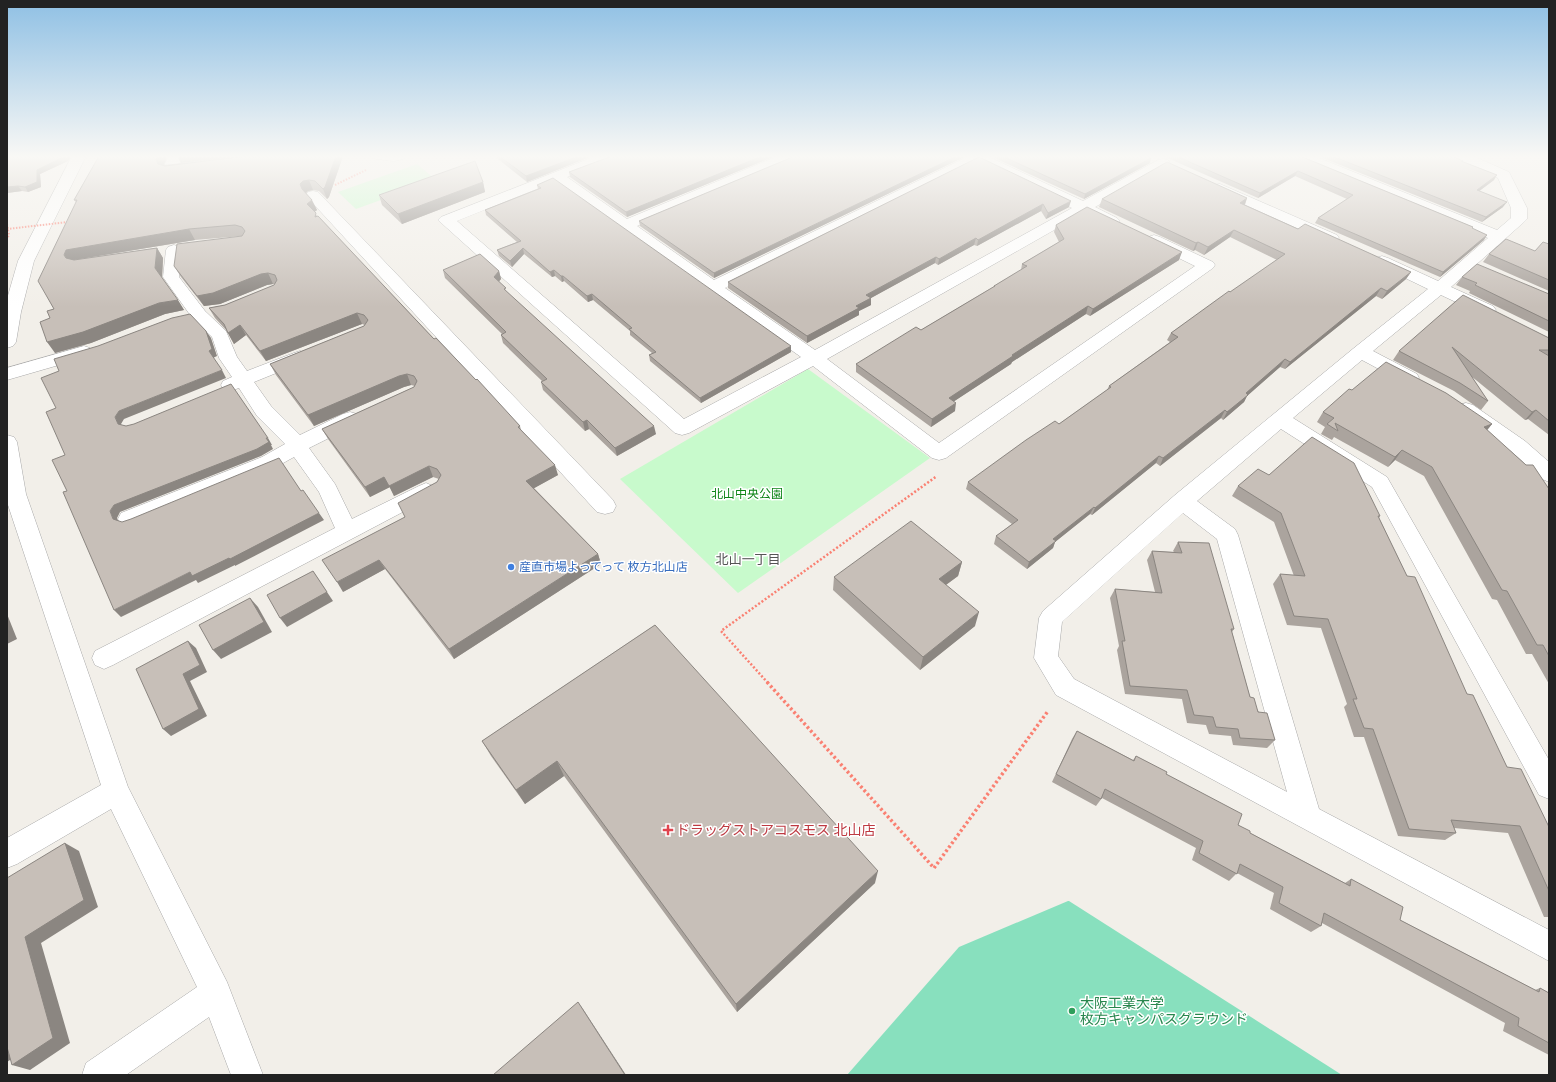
<svg xmlns="http://www.w3.org/2000/svg" width="1556" height="1082" font-family="Raleway,'Noto Sans JP',sans-serif">
<rect width="100%" height="100%" fill="#f2efe9"/>
<g fill="#c8facc">
<path d="M 417,164 L 436,180 L 356,209 L 338,192 Z"/>
<path d="M 808,369 L 930,458 L 738,593 L 620,479 Z"/>
</g>
<path fill="#88e0be" d="M 1068,901 L 1069,901 L 1342,1075 L 847,1075 L 959,947 Z"/>
<g fill="none" stroke-linecap="round" stroke-linejoin="round">
<g stroke="#a9a9a9" stroke-width="1">
<g id="minor">
<path d="M 72,156 L 86,156 L 34,261 L 21,312 L 16,342 L 13,346 L 7,348 L 7,299 L 18,261 Z"/>
<path d="M 168,156 L 182,156 L 179,165 L 194,163 L 199,164 L 201,167 L 199,170 C 189,173 175,176 165,173 L 163,170 Z"/>
<path d="M 374,156 L 405,156 L 403,159 L 394,161 L 376,159 Z"/>
<path d="M 596,156 L 615,156 L 613,159 L 567,177 L 627,219 L 778,156 L 797,156 L 795,159 L 637,226 L 714,280 L 969,156 L 987,156 L 1083,201 L 1158,160 L 1163,159 L 1168,160 L 1170,163 L 1168,166 L 1095,207 L 1117,218 L 1120,221 L 1117,224 C 1106,227 1094,218 1084,213 L 827,359 L 939,443 L 1195,266 L 1148,243 L 1146,240 L 1148,237 L 1154,235 L 1160,237 L 1213,262 L 1215,265 L 1213,268 L 946,458 L 939,460 L 932,458 L 813,366 L 689,433 L 682,435 L 675,433 L 438,220 L 441,217 ZM 978,162 L 1072,208 L 815,350 L 725,288 ZM 554,182 L 801,357 L 684,419 L 457,221 Z"/>
<path d="M 1295,156 L 1314,156 L 1497,230 L 1511,218 L 1511,208 L 1498,178 L 1482,169 L 1456,159 L 1454,156 L 1473,156 L 1509,172 L 1527,208 L 1527,219 L 1524,222 L 1451,287 L 1493,306 L 1496,310 L 1493,314 L 1487,315 L 1481,314 L 1441,295 L 1373,351 L 1417,374 L 1419,378 L 1417,382 L 1410,384 L 1403,382 L 1362,360 L 1293,418 L 1387,477 L 1549,760 L 1549,799 L 1539,795 L 1372,487 L 1281,429 L 1197,501 L 1235,529 L 1238,535 L 1319,809 L 1549,930 L 1549,961 L 1056,695 L 1034,658 L 1039,618 L 1043,611 L 1175,495 L 1354,348 L 1428,289 L 1376,264 L 1374,261 L 1376,258 L 1382,256 L 1388,258 L 1438,281 L 1488,238 L 1297,159 ZM 1183,513 L 1217,539 L 1287,792 L 1074,679 L 1058,656 L 1062,622 Z"/>
<path d="M 1220,184 L 1337,235 L 1339,238 L 1337,241 L 1331,243 L 1325,241 L 1215,191 L 1213,188 L 1215,185 Z"/>
<path d="M 313,191 L 318,192 L 613,500 L 616,506 L 613,512 L 605,514 L 597,512 L 308,198 L 306,195 L 308,192 Z"/>
<path d="M 174,245 L 180,247 L 182,250 L 179,277 L 205,311 L 226,331 L 237,357 L 247,371 L 294,353 L 300,351 L 306,353 L 309,357 L 306,361 L 254,382 L 271,406 L 300,435 L 343,414 L 350,412 L 357,414 L 360,419 L 357,424 L 309,448 L 335,484 L 352,519 L 419,486 L 426,483 L 433,486 L 436,491 L 433,496 L 113,665 L 104,669 L 95,665 L 92,658 L 95,651 L 335,528 L 319,492 L 294,457 L 276,467 L 137,525 L 129,527 L 121,525 L 118,519 L 121,513 L 262,457 L 285,444 L 257,416 L 239,388 L 230,391 L 223,389 L 221,385 L 223,381 L 232,377 L 219,358 L 212,337 L 193,319 L 163,277 L 166,250 L 168,247 Z"/>
<path d="M 84,346 L 90,348 L 93,352 L 90,356 L 7,380 L 7,368 Z"/>
<path d="M 1466,403 L 1473,405 L 1525,441 L 1549,462 L 1549,482 L 1542,479 L 1511,451 L 1459,415 L 1456,410 L 1459,405 Z"/>
<path d="M 7,435 L 14,437 L 17,442 L 26,494 L 128,787 L 227,982 L 263,1075 L 231,1075 L 209,1017 L 126,1075 L 82,1075 L 86,1063 L 197,987 L 111,809 L 17,864 L 7,868 L 7,838 L 101,785 L 7,502 Z"/>
</g>
</g>
<g stroke="#fa8072" stroke-width="2" stroke-dasharray="1.5 1.5" stroke-linecap="butt">
<path d="M 335,185 L 366,170"/>
<path d="M 7,224 L 9,235 L 7,239"/>
</g>
<path stroke="#fa8072" stroke-width="2.5" stroke-dasharray="2 2" stroke-linecap="butt" d="M 768,683 L 721,631 L 937,476"/>
<path stroke="#fa8072" stroke-width="3.5" stroke-dasharray="2.5 2.5" stroke-linecap="butt" d="M 767,682 L 934,868 L 1048,711"/>
<use href="#minor" fill="#fff" fill-rule="evenodd"/>
<path stroke="#fa8072" stroke-width="2" stroke-dasharray="1.5 1.5" stroke-linecap="butt" d="M 7,229 L 68,222"/>
</g>
<g fill="#aba49e">
<path d="M 7,156 L 71,156 L 68,161 L 40,174 L 41,187 L 28,192 L 22,191 L 7,193 Z"/>
<path d="M 167,156 L 163,165 L 247,156 L 343,156 L 329,197 L 327,199 L 319,191 L 313,190 L 308,191 L 306,193 L 317,210 L 314,212 L 317,216 L 434,339 L 520,426 L 521,430 L 558,475 L 534,488 L 598,554 L 601,564 L 454,659 L 385,569 L 343,592 L 405,517 L 437,482 L 439,479 L 433,477 L 394,496 L 390,487 L 370,497 L 328,439 L 322,429 L 414,387 L 415,386 L 411,385 L 404,387 L 314,426 L 276,375 L 270,364 L 364,326 L 365,325 L 362,324 L 266,361 L 246,335 L 234,344 L 226,330 L 215,318 L 209,308 L 225,305 L 274,285 L 275,284 L 273,284 L 267,285 L 220,304 L 204,306 L 181,277 L 174,266 L 242,236 L 195,240 L 74,260 L 157,248 L 163,258 L 162,277 L 184,310 L 165,314 L 91,343 L 55,353 L 50,318 L 54,309 L 76,202 L 74,200 Z"/>
<path d="M 494,156 L 592,156 L 527,182 Z"/>
<path d="M 612,156 L 775,156 L 627,217 L 570,177 L 569,172 Z"/>
<path d="M 795,156 L 966,156 L 714,278 L 640,226 L 639,221 Z"/>
<path d="M 990,156 L 1147,156 L 1150,163 L 1084,199 Z"/>
<path d="M 1163,156 L 1300,156 L 1473,227 L 1472,228 L 1484,240 L 1440,277 L 1315,223 L 1318,218 L 1347,199 L 1295,176 L 1258,198 Z"/>
<path d="M 1318,156 L 1452,156 L 1494,180 L 1479,191 L 1503,207 L 1482,222 Z"/>
<path d="M 979,157 L 1069,207 L 1046,219 L 1041,211 L 977,246 L 974,245 L 938,265 L 935,263 L 871,298 L 871,305 L 859,311 L 859,315 L 807,343 L 728,288 L 728,282 Z"/>
<path d="M 483,182 L 485,192 L 402,224 L 382,205 L 379,195 Z"/>
<path d="M 537,185 L 791,352 L 701,403 L 650,361 L 649,355 L 652,353 L 630,335 L 630,331 L 593,300 L 588,302 L 564,281 L 562,282 L 555,276 L 552,277 L 524,254 L 512,267 L 499,256 L 497,250 L 517,242 L 486,215 L 485,210 L 538,189 Z"/>
<path d="M 1247,198 L 1245,205 L 1298,229 L 1411,272 L 1406,279 L 1382,299 L 1376,296 L 1285,369 L 1280,367 L 1247,396 L 1244,402 L 1223,420 L 1221,418 L 1160,466 L 1156,463 L 1092,515 L 1090,514 L 1055,542 L 1053,548 L 1027,569 L 994,544 L 996,536 L 1012,524 L 966,489 L 968,482 L 1059,424 L 1107,390 L 1109,386 L 1170,342 L 1167,340 L 1171,333 L 1277,260 L 1230,237 L 1204,255 L 1195,250 L 1193,251 L 1099,207 L 1102,199 Z"/>
<path d="M 1056,225 L 1179,260 L 1090,316 L 1086,314 L 1012,362 L 1011,364 L 954,401 L 955,411 L 931,427 L 856,372 L 856,364 L 921,330 L 993,287 L 994,286 L 1021,270 L 1022,264 L 1059,242 L 1054,232 Z"/>
<path d="M 1549,244 L 1549,291 L 1483,262 L 1489,254 L 1535,251 Z"/>
<path d="M 443,270 L 499,271 L 501,279 L 499,281 L 507,292 L 656,434 L 617,456 L 589,429 L 585,431 L 543,390 L 541,382 L 543,382 L 503,343 L 501,335 L 502,334 L 445,278 Z"/>
<path d="M 1462,277 L 1549,294 L 1549,332 L 1469,293 L 1470,291 L 1456,285 Z"/>
<path d="M 1549,338 L 1549,435 L 1528,419 L 1525,420 L 1471,376 L 1488,401 L 1481,410 L 1454,391 L 1393,360 L 1399,351 Z"/>
<path d="M 1352,390 L 1492,424 L 1487,430 L 1549,489 L 1549,684 L 1532,654 L 1526,654 L 1497,600 L 1492,599 L 1424,476 L 1395,460 L 1388,467 L 1334,437 L 1332,440 L 1321,434 L 1325,427 L 1317,422 L 1323,412 Z"/>
<path d="M 1269,475 L 1380,516 L 1379,518 L 1407,576 L 1467,694 L 1507,767 L 1549,827 L 1549,917 L 1544,917 L 1508,833 L 1454,828 L 1456,833 L 1445,840 L 1398,836 L 1364,737 L 1354,737 L 1344,707 L 1347,704 L 1321,628 L 1287,625 L 1273,584 L 1280,574 L 1294,576 L 1274,522 L 1232,496 L 1238,486 Z"/>
<path d="M 1178,542 L 1234,629 L 1232,632 L 1250,697 L 1275,740 L 1267,748 L 1233,745 L 1231,736 L 1209,734 L 1206,725 L 1187,723 L 1182,699 L 1125,694 L 1117,650 L 1119,646 L 1110,598 L 1115,589 L 1155,592 L 1147,560 L 1152,551 L 1174,552 L 1173,551 Z"/>
<path d="M 962,562 L 958,576 L 946,585 L 975,626 L 920,670 L 833,590 L 834,577 Z"/>
<path d="M 655,625 L 875,883 L 737,1012 L 564,776 L 525,804 L 491,756 L 482,741 Z"/>
<path d="M 1077,731 L 1133,760 L 1136,756 L 1166,774 L 1250,833 L 1345,883 L 1351,879 L 1400,920 L 1535,990 L 1540,988 L 1549,993 L 1549,1055 L 1503,1031 L 1505,1023 L 1322,923 L 1321,926 L 1311,932 L 1270,909 L 1274,893 L 1237,873 L 1229,881 L 1192,860 L 1196,848 L 1102,798 L 1096,806 L 1052,782 L 1072,739 Z"/>
</g>
<g fill="#8b8681">
<path d="M 65,156 L 71,156 L 68,161 L 40,174 L 41,187 L 28,192 L 25,187 L 37,170 Z"/>
<path d="M 158,156 L 167,156 L 162,170 L 156,160 Z"/>
<path d="M 177,156 L 243,156 L 181,163 Z"/>
<path d="M 336,156 L 343,156 L 329,197 L 327,199 L 323,189 Z"/>
<path d="M 579,156 L 592,156 L 527,182 L 526,176 Z"/>
<path d="M 762,156 L 775,156 L 627,217 L 626,212 Z"/>
<path d="M 957,156 L 966,156 L 714,278 L 714,273 Z"/>
<path d="M 1151,158 L 1150,163 L 1084,199 L 1085,194 Z"/>
<path d="M 1298,171 L 1295,176 L 1258,198 L 1260,193 Z"/>
<path d="M 1497,175 L 1494,180 L 1474,195 L 1477,190 Z"/>
<path d="M 309,180 L 313,190 L 308,191 L 305,194 L 300,184 L 303,181 Z"/>
<path d="M 483,182 L 485,192 L 402,224 L 398,214 Z"/>
<path d="M 18,186 L 22,191 L 7,193 L 7,187 Z"/>
<path d="M 1247,198 L 1244,206 L 1240,203 Z"/>
<path d="M 312,200 L 317,210 L 312,214 L 307,204 Z"/>
<path d="M 1071,201 L 1069,207 L 1046,219 L 1048,213 Z"/>
<path d="M 1507,202 L 1503,207 L 1482,222 L 1486,217 Z"/>
<path d="M 1043,204 L 1041,211 L 977,246 L 978,240 Z"/>
<path d="M 189,229 L 195,240 L 74,260 L 72,265 L 64,255 L 66,250 Z"/>
<path d="M 1234,230 L 1230,237 L 1204,255 L 1208,247 Z"/>
<path d="M 1487,235 L 1484,240 L 1440,277 L 1443,272 Z"/>
<path d="M 976,238 L 974,245 L 938,265 L 939,259 Z"/>
<path d="M 1198,242 L 1195,250 L 1193,251 L 1196,243 Z"/>
<path d="M 157,248 L 163,258 L 162,278 L 155,268 Z"/>
<path d="M 523,248 L 524,254 L 512,267 L 510,261 Z"/>
<path d="M 1182,252 L 1179,260 L 1090,316 L 1093,309 Z"/>
<path d="M 936,257 L 935,263 L 871,298 L 871,305 L 859,311 L 859,315 L 807,343 L 807,336 L 856,306 L 866,295 Z"/>
<path d="M 554,270 L 555,276 L 552,277 L 550,272 Z"/>
<path d="M 499,271 L 501,279 L 496,285 L 494,277 Z"/>
<path d="M 1411,272 L 1406,279 L 1382,299 L 1387,291 Z"/>
<path d="M 268,273 L 273,284 L 267,285 L 220,304 L 204,306 L 197,296 L 261,274 Z"/>
<path d="M 561,276 L 563,276 L 564,281 L 562,282 Z"/>
<path d="M 1381,288 L 1376,296 L 1285,369 L 1290,362 Z"/>
<path d="M 592,294 L 593,300 L 588,302 L 587,296 Z"/>
<path d="M 178,300 L 184,310 L 165,314 L 91,343 L 55,353 L 47,342 L 159,303 Z"/>
<path d="M 1088,306 L 1086,314 L 1012,362 L 1011,364 L 947,406 L 949,398 L 1012,355 Z"/>
<path d="M 357,313 L 362,324 L 266,361 L 260,351 Z"/>
<path d="M 240,325 L 246,335 L 234,344 L 228,333 Z"/>
<path d="M 206,331 L 211,338 L 217,356 L 213,358 L 209,351 Z"/>
<path d="M 791,346 L 791,352 L 701,403 L 700,398 Z"/>
<path d="M 1285,359 L 1280,367 L 1247,396 L 1244,402 L 1223,420 L 1227,412 L 1246,393 Z"/>
<path d="M 222,370 L 226,378 L 124,419 L 121,424 L 124,431 L 118,424 L 115,417 L 119,411 Z"/>
<path d="M 407,374 L 411,385 L 404,387 L 314,426 L 308,415 L 399,376 Z"/>
<path d="M 956,403 L 955,411 L 931,427 L 932,419 Z"/>
<path d="M 1225,410 L 1221,418 L 1160,466 L 1163,458 Z"/>
<path d="M 1536,410 L 1528,419 L 1525,420 L 1532,412 Z"/>
<path d="M 587,420 L 589,429 L 585,431 L 583,422 Z"/>
<path d="M 1492,424 L 1484,434 L 1484,427 Z"/>
<path d="M 654,426 L 656,434 L 617,456 L 615,448 Z"/>
<path d="M 268,438 L 272,445 L 271,445 L 273,449 L 261,456 L 120,512 L 117,518 L 120,526 L 113,519 L 110,511 L 114,505 Z"/>
<path d="M 1402,450 L 1395,460 L 1388,467 L 1395,457 Z"/>
<path d="M 1159,456 L 1156,463 L 1092,515 L 1095,508 Z"/>
<path d="M 555,465 L 558,475 L 529,491 L 526,481 Z"/>
<path d="M 429,466 L 433,477 L 394,496 L 389,486 Z"/>
<path d="M 384,477 L 390,487 L 370,497 L 365,487 Z"/>
<path d="M 1094,507 L 1090,514 L 1055,542 L 1053,548 L 1027,569 L 1029,562 L 1053,539 Z"/>
<path d="M 319,513 L 324,520 L 235,566 L 235,565 L 198,583 L 196,580 L 121,617 L 114,610 L 190,572 Z"/>
<path d="M 598,554 L 601,564 L 454,659 L 449,649 Z"/>
<path d="M 379,560 L 385,569 L 343,592 L 337,582 Z"/>
<path d="M 962,562 L 958,576 L 936,592 L 939,579 Z"/>
<path d="M 313,571 L 333,601 L 287,627 L 280,618 Z"/>
<path d="M 250,598 L 258,607 L 272,632 L 221,659 L 213,650 Z"/>
<path d="M 979,612 L 975,626 L 920,670 L 923,657 Z"/>
<path d="M 7,614 L 17,639 L 7,644 Z"/>
<path d="M 188,641 L 196,648 L 207,672 L 190,681 L 207,716 L 171,736 L 163,729 L 183,674 Z"/>
<path d="M 557,761 L 564,776 L 525,804 L 516,790 Z"/>
<path d="M 65,843 L 79,851 L 98,907 L 41,943 L 70,1043 L 30,1070 L 12,1065 L 25,937 Z"/>
<path d="M 878,871 L 875,883 L 737,1012 L 736,1004 Z"/>
<path d="M 578,1002 L 583,1009 L 626,1075 L 625,1075 Z"/>
<path d="M 7,1046 L 25,1050 L 7,1062 Z"/>
</g>
<g fill="#c7bfb8" stroke="#8b8681">
<path d="M 7,156 L 65,156 L 37,170 L 37,182 L 25,187 L 18,186 L 7,187 Z"/>
<path d="M 99,156 L 158,156 L 156,160 L 158,164 L 165,166 L 247,156 L 336,156 L 325,187 L 323,189 L 315,181 L 309,180 L 303,181 L 300,184 L 302,189 L 312,200 L 307,204 L 316,213 L 315,217 L 318,216 L 434,339 L 436,338 L 476,380 L 477,379 L 520,426 L 518,427 L 555,465 L 526,481 L 598,554 L 449,649 L 379,560 L 337,582 L 322,560 L 405,517 L 398,503 L 437,482 L 441,475 L 437,469 L 429,466 L 389,486 L 384,477 L 365,487 L 322,429 L 414,387 L 417,381 L 414,376 L 407,374 L 399,376 L 308,415 L 270,364 L 364,326 L 368,320 L 364,315 L 357,313 L 260,351 L 240,325 L 228,333 L 224,324 L 209,308 L 225,305 L 274,285 L 277,280 L 275,275 L 268,273 L 261,274 L 213,293 L 197,296 L 174,266 L 177,244 L 242,236 L 245,231 L 242,227 L 235,225 L 189,229 L 66,250 L 64,255 L 66,258 L 74,260 L 157,248 L 155,268 L 178,300 L 159,303 L 83,332 L 47,342 L 40,322 L 50,318 L 47,311 L 54,309 L 38,281 L 77,200 L 74,200 Z"/>
<path d="M 499,156 L 579,156 L 526,176 Z"/>
<path d="M 612,156 L 762,156 L 626,212 L 569,172 Z"/>
<path d="M 795,156 L 957,156 L 714,273 L 639,221 Z"/>
<path d="M 1002,156 L 1147,156 L 1151,158 L 1085,194 Z"/>
<path d="M 1176,156 L 1300,156 L 1473,227 L 1472,228 L 1487,235 L 1443,272 L 1318,218 L 1353,195 L 1298,171 L 1260,193 Z"/>
<path d="M 1332,156 L 1452,156 L 1463,161 L 1461,161 L 1497,175 L 1477,190 L 1507,202 L 1486,217 Z"/>
<path d="M 979,157 L 1071,201 L 1048,213 L 1043,204 L 978,240 L 976,238 L 939,259 L 936,257 L 866,295 L 871,298 L 856,306 L 859,308 L 807,336 L 728,282 Z"/>
<path d="M 475,161 L 483,182 L 398,214 L 379,195 Z"/>
<path d="M 1167,162 L 1247,198 L 1240,203 L 1298,229 L 1305,224 L 1411,272 L 1387,291 L 1381,288 L 1290,362 L 1285,359 L 1246,393 L 1248,395 L 1227,412 L 1225,410 L 1163,458 L 1159,456 L 1095,508 L 1094,507 L 1053,539 L 1056,541 L 1029,562 L 996,536 L 1018,520 L 968,482 L 1026,440 L 1055,421 L 1059,424 L 1111,387 L 1109,386 L 1178,337 L 1171,333 L 1229,291 L 1230,292 L 1285,254 L 1234,230 L 1208,247 L 1198,242 L 1196,243 L 1102,199 Z"/>
<path d="M 553,178 L 791,346 L 700,398 L 649,355 L 656,352 L 629,329 L 632,328 L 592,294 L 587,296 L 563,276 L 561,276 L 554,270 L 550,272 L 523,248 L 510,261 L 497,250 L 521,241 L 485,210 L 541,188 L 537,185 Z"/>
<path d="M 1087,207 L 1182,252 L 1093,309 L 1088,306 L 1012,355 L 1013,356 L 949,398 L 956,403 L 932,419 L 856,364 L 916,327 L 921,330 L 995,286 L 994,286 L 1027,266 L 1022,264 L 1064,239 L 1056,225 Z"/>
<path d="M 1506,239 L 1535,251 L 1543,242 L 1549,244 L 1549,280 L 1489,254 Z"/>
<path d="M 480,254 L 499,271 L 494,277 L 506,288 L 504,289 L 654,426 L 615,448 L 587,420 L 583,422 L 541,382 L 547,379 L 501,335 L 506,332 L 443,270 Z"/>
<path d="M 1477,264 L 1549,294 L 1549,321 L 1475,285 L 1477,283 L 1462,277 Z"/>
<path d="M 1463,295 L 1549,338 L 1549,350 L 1539,350 L 1549,356 L 1549,421 L 1536,410 L 1532,412 L 1452,347 L 1488,401 L 1460,383 L 1399,351 Z"/>
<path d="M 190,314 L 206,331 L 212,349 L 209,351 L 222,370 L 119,411 L 115,417 L 118,424 L 126,426 L 134,424 L 231,384 L 268,438 L 266,438 L 269,442 L 257,449 L 114,505 L 110,511 L 113,519 L 122,522 L 131,519 L 279,458 L 301,491 L 303,490 L 319,513 L 230,559 L 229,558 L 192,576 L 190,572 L 114,610 L 63,492 L 67,491 L 52,460 L 65,455 L 46,412 L 56,408 L 41,378 L 59,371 L 54,359 L 98,346 L 172,318 Z"/>
<path d="M 1386,362 L 1446,393 L 1492,424 L 1484,427 L 1526,465 L 1533,465 L 1549,489 L 1549,656 L 1543,645 L 1537,645 L 1507,591 L 1502,590 L 1432,467 L 1402,450 L 1395,457 L 1335,423 L 1338,431 L 1327,424 L 1334,418 L 1323,412 L 1349,389 L 1352,390 Z"/>
<path d="M 1312,437 L 1354,463 L 1380,516 L 1378,516 L 1407,576 L 1415,577 L 1467,694 L 1473,695 L 1507,767 L 1521,769 L 1549,827 L 1549,891 L 1520,826 L 1451,820 L 1456,833 L 1409,829 L 1373,729 L 1364,728 L 1353,699 L 1357,699 L 1328,619 L 1294,616 L 1280,574 L 1305,576 L 1281,513 L 1238,486 L 1258,469 L 1269,475 Z"/>
<path d="M 911,521 L 962,562 L 939,579 L 979,612 L 923,657 L 834,577 Z"/>
<path d="M 1178,542 L 1209,543 L 1234,629 L 1231,629 L 1250,697 L 1254,698 L 1258,712 L 1267,713 L 1275,740 L 1240,738 L 1238,729 L 1216,727 L 1213,717 L 1194,715 L 1187,690 L 1130,686 L 1122,641 L 1125,641 L 1115,589 L 1162,593 L 1152,551 L 1182,553 Z"/>
<path d="M 313,571 L 327,592 L 280,618 L 267,595 Z"/>
<path d="M 250,598 L 264,622 L 213,650 L 199,625 Z"/>
<path d="M 655,625 L 878,871 L 736,1004 L 557,761 L 516,790 L 482,741 Z"/>
<path d="M 188,641 L 200,665 L 183,674 L 199,709 L 163,729 L 136,669 Z"/>
<path d="M 1077,731 L 1134,761 L 1136,756 L 1167,772 L 1166,774 L 1242,814 L 1238,825 L 1250,831 L 1250,833 L 1350,886 L 1351,879 L 1403,907 L 1400,920 L 1539,992 L 1540,988 L 1549,993 L 1549,1043 L 1518,1026 L 1519,1018 L 1324,913 L 1321,926 L 1279,903 L 1283,887 L 1240,864 L 1237,874 L 1199,853 L 1203,841 L 1105,789 L 1101,799 L 1056,774 Z"/>
<path d="M 65,843 L 84,900 L 25,937 L 53,1038 L 12,1065 L 7,1047 L 7,878 Z"/>
<path d="M 578,1002 L 625,1075 L 493,1075 Z"/>
</g>
<linearGradient id="sky" x2="0" y2="1"><stop stop-color="#8fc0e4"/><stop offset="0.51" stop-color="#f9f8f5"/><stop offset="1" stop-color="#f9f8f5" stop-opacity="0"/></linearGradient>
<rect width="1556" height="307" fill="url(#sky)"/>
<circle fill="#3f7fe0" stroke="#fff" stroke-width="1.5" cx="511" cy="567" r="4"/>
<path fill="#e0444e" stroke="#fff" stroke-width="1.5" d="M666 824h4v4h4v4h-4v4h-4v-4h-4v-4h4z"/>
<circle fill="#2e9e5b" stroke="#fff" stroke-width="1.5" cx="1072" cy="1011" r="4"/>
<g text-anchor="middle" stroke-width="3" stroke-linejoin="round" paint-order="stroke">
<g font-size="12" fill="#0c8416" stroke="#fff">
<text x="747" y="498">北山中央公園</text>
</g>
<g font-size="12" fill="#366cbe" stroke="#fff" text-anchor="start">
<text x="519" y="571">産直市場よってって 枚方北山店</text>
</g>
<g font-size="13" fill="#555" stroke="#fff">
<text x="748" y="564">北山一丁目</text>
</g>
<g font-size="14" fill="#be3a42" stroke="#fff" text-anchor="start">
<text x="676" y="835">ドラッグストアコスモス 北山店</text>
</g>
<g font-size="14" fill="#27864d" stroke="#fff" text-anchor="start">
<text x="1080" y="1008">大阪工業大学<tspan x="1080" dy="16">枚方キャンパスグラウンド</tspan></text>
</g>
</g>
<rect width="1556" height="1082" fill="none" stroke="#222222" stroke-width="16"/>
</svg>
